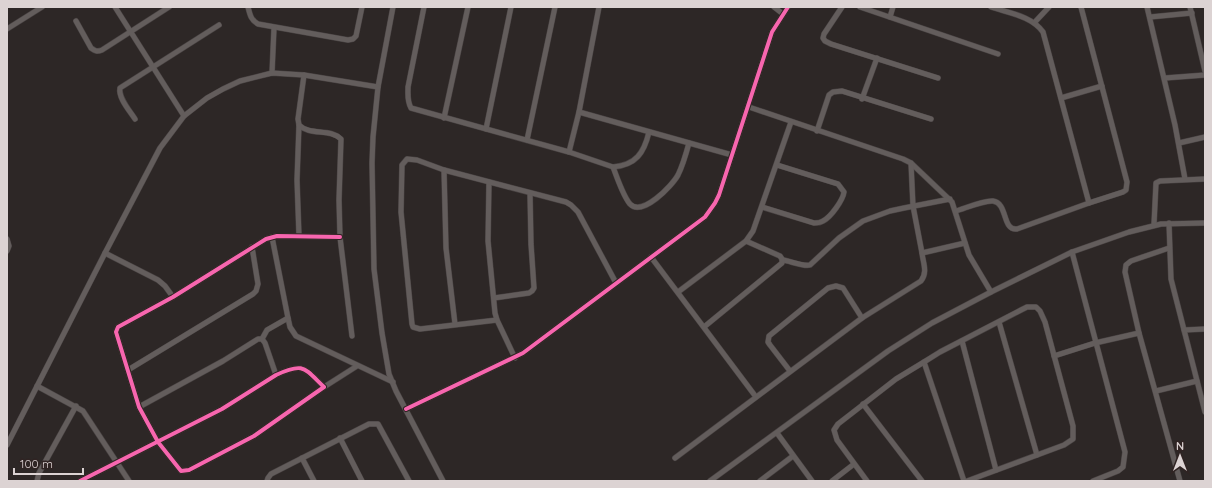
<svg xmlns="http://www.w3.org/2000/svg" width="1212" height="488" font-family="Quicksand,sans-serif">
<rect width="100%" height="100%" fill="#2d2726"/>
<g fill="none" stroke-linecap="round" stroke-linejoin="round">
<g stroke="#494343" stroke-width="6">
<g id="minor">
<path d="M 115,7 L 184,116"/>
<path d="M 248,7 C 250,15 251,20 258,24 L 348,40 L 353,39 L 356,36 L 362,7"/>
<path d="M 393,7 L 378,87 L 373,137 L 372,163 L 374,269 L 382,333 L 389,374 L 396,391 L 443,481"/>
<path d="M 424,7 L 408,87 C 408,95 407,101 411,108 L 569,152 L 613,167 C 617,177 623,196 630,204 C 642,217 672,186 678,175 C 683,165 686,154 689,143"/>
<path d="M 774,7 L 783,14"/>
<path d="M 842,7 L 824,34 L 823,38 L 825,41 L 831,44 L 938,78"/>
<path d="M 860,7 L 998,54"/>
<path d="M 991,7 C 1009,13 1032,16 1043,32 L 1089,203"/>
<path d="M 1147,7 L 1175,125 L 1185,179"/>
<path d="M 1190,7 L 1205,71"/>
<path d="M 890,17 L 893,7"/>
<path d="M 1150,17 L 1192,13"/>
<path d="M 76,21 L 91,48 C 95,51 97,52 102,50 L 169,7"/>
<path d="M 1034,23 L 1049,7"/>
<path d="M 7,29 L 42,7"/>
<path d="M 272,73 L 274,28"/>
<path d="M 304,75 L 298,119 L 299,125 C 310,136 330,128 341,139 L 339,200 L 340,237 L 352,336"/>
<path d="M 1165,78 L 1205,75"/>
<path d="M 1061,98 L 1102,86"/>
<path d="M 862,99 L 877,58"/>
<path d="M 749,107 L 903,159 L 911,163 L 952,202 L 969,255 L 991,292"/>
<path d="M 579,112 L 732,155"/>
<path d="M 444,118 L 468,7"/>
<path d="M 135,119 C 130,111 118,98 120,88 L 219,25"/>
<path d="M 486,129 L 511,7"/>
<path d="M 817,131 L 829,95 L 833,92 L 842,91 L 931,119"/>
<path d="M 527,140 L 555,7"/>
<path d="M 1179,143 L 1205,137"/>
<path d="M 569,152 L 579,112 L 599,7"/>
<path d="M 911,163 L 913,206 L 922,253"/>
<path d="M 613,167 C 636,165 644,153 649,132"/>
<path d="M 444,170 L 446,248 L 455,324"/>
<path d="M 489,182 L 488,241 L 495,313 L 497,320 L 515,358"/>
<path d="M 762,207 L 814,223 C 817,223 820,223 823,221 C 831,217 843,200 844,192 L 838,184 L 777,165"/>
<path d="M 956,211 C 966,208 984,200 993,201 C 1008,203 1002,231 1017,229 L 1089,203 L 1123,192 L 1126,190 L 1127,182 L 1081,7"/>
<path d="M 1169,223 L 1171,279 L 1205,412"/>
<path d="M 1154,224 L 1156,183 L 1160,181 L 1205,179"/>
<path d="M 299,236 L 297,180 L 299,125"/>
<path d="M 272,237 L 288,318 L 290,327 L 296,336 L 393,382"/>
<path d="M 7,239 L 9,246 L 7,251"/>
<path d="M 1169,248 L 1131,261 L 1126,265 L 1125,272 L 1139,333 L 1180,481"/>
<path d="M 1072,252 L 1125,452 L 1123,467 L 1118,471 L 1093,481"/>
<path d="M 105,253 L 158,280 L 165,286 L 173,297"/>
<path d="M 651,257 L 756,397"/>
<path d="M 783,260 C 790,261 804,267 810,265 L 839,238 L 863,221 L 890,211 L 904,208 L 950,199"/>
<path d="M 678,292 L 746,241 L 753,231 L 791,122"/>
<path d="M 494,298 L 529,293 L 532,291 L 534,288 L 531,244 L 530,193"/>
<path d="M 497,320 L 420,329 L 413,327 L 412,324 L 401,212 L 402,165 L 407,159 L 417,160 L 444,170 L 566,202 L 571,205 L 578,212 L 616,283"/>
<path d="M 999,322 L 1037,455"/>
<path d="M 704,327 L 782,263 L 782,259 L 780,256 L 746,241"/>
<path d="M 1184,330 L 1205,329"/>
<path d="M 262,339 L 267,330 L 288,318"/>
<path d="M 962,341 L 996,470"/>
<path d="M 1054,356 L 1095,343 L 1139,333"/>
<path d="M 924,362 L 964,481"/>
<path d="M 128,370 L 253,294 L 256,291 L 258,284 L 252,247"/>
<path d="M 790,371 L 770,345 L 768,342 L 769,336 L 828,288 L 836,286 L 843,288 L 862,318"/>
<path d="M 37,386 L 83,411 L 129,481"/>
<path d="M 324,387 L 357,366"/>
<path d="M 1156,391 L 1197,381"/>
<path d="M 863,404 L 922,481"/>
<path d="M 139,407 L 223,361 L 258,339 L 262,339 L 265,343 L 276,375"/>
<path d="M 406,409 L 523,353 L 705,217 L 715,203 L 719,195 L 772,32 L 788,7"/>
<path d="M 777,433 L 812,481"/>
<path d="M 340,438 L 362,481"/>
<path d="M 7,445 L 105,253 L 160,148 L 184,116 L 207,98 L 223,89 L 240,81 L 272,73 L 304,75 L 378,87"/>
<path d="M 302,458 L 314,481"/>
<path d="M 675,458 L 862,318 L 921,281 C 928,272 923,263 922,253 L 965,243"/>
<path d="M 37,481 L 39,473 L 76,406"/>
<path d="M 80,481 L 222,409 L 276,375 C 304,362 304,368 324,387 L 254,436 L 189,470 L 181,471 L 158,442 L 139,407 L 116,332 L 118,327 L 173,297 L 266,239 L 277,236 L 340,237"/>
<path d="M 267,481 L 268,478 L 271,474 L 369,424 L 378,424 L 409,481"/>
<path d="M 710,481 L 888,351 L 932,323 L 991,292 L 1072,252 L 1129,232 L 1161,224 L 1205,223"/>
<path d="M 760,481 L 793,456"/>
<path d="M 832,481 L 854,464"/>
<path d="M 867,481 L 837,440 L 834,430 L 838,424 L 896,379 L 924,362 L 940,352 L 1021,310 L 1027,307 L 1036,307 L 1040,311 L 1045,322 L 1073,426 L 1073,439 L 1064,445 L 967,481"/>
</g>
</g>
<use href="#minor" stroke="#635d5c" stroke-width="5"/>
<g stroke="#302423" stroke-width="6">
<g id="cycleway">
<path d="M 406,409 L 523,353 L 705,217 L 715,203 L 719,195 L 772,32 L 788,7"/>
<path d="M 80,481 L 222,409 L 276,375 C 304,362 304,368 324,387 L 254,436 L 189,470 L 181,471 L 158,442 L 139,407 L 116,332 L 118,327 L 173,297 L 266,239 L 277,236 L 340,237"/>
</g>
</g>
<use href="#cycleway" stroke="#f766af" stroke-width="4"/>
</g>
<rect width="1212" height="488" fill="none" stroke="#dcd3d3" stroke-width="16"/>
<g transform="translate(1180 456)" stroke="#302423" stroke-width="3" paint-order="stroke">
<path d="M0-3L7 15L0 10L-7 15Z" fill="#dcd3d3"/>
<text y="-6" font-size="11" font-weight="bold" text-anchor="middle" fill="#dcd3d3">N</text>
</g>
<path d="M14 468v6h69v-6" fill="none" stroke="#dcd3d3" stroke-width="2"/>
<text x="20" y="468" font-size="12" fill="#dcd3d3" stroke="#302423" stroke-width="3" paint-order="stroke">100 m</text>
</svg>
